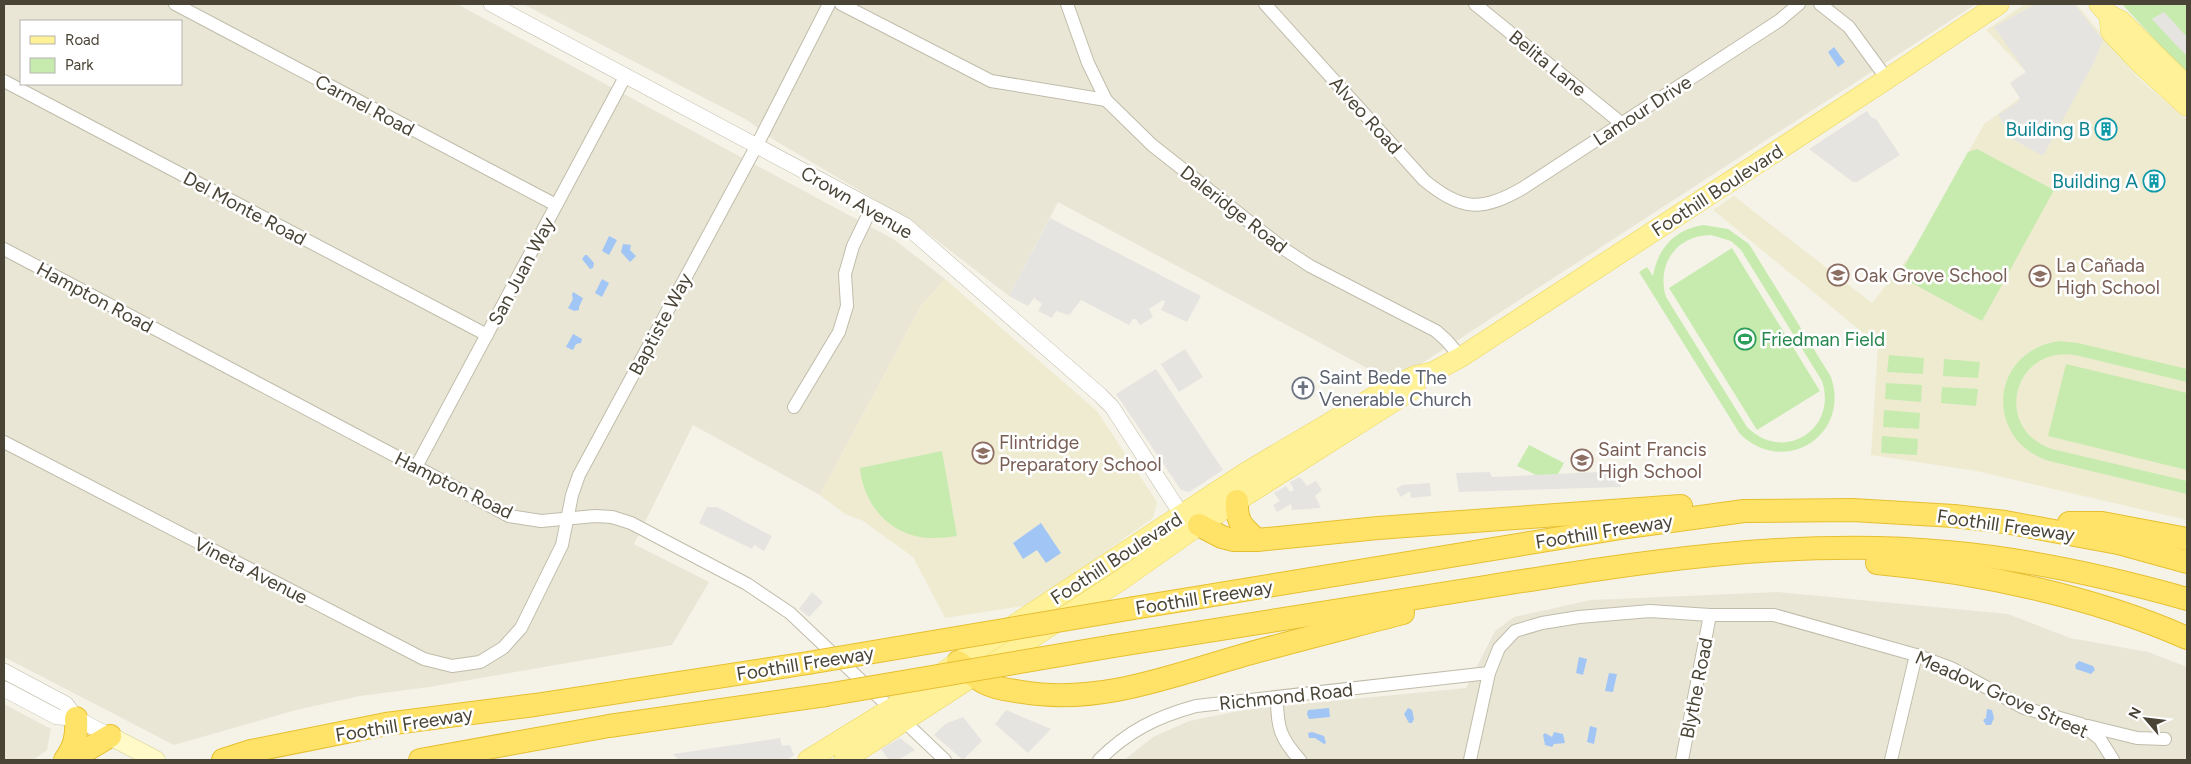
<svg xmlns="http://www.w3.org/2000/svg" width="2191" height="764" font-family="Figtree,sans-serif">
<rect width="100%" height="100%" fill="#f5f3e8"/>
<g fill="#e9e6d6" fill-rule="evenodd">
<path d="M 4,4 L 457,4 L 895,240 L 945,279 L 921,306 L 820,495 L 693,425 L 634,544 L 709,582 L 672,645 L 429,687 L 360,696 L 296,710 L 174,745 L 4,657 ZM 21,21 L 181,21 L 181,84 L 21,84 Z"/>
<path d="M 523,4 L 1976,4 L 1393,382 L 1058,202 L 1009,296 L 913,222 L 774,140 L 747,120 Z"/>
<path d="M 1778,592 L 2008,614 L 2070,638 L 2148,652 L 2187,667 L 2187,760 L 1124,760 L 1153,737 L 1189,721 L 1248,709 L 1466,688 L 1495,631 L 1514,617 L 1591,600 Z"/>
<path d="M 4,704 L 51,729 L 47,750 L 33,760 L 4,760 Z"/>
</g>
<g fill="#efebd1">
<path d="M 2025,4 L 2076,4 L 2137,77 L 2187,120 L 2187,520 L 1976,471 L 1871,455 L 1878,345 L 1713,210 L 1734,196 L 1872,303 L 1914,250 L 1984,124 L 2020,98 L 2010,83 L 2026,72 L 1986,30 Z"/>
<path d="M 945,279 L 1097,411 L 1157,502 L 1153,518 L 1030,605 L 945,618 L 913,557 L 863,521 L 845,514 L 820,495 L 921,306 Z"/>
</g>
<g fill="#c7ebae" fill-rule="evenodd">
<path d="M 2122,4 L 2187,4 L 2187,73 L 2181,68 Z"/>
<path d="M 1977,149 L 2054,190 L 1982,321 L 1899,276 L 1968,152 Z"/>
<path d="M 1703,225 L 1728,229 L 1749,244 L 1831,377 C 1851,436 1784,477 1740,434 L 1639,272 L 1647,267 L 1653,276 C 1658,248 1674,230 1703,225 ZM 1711,235 L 1731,241 L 1741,250 L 1822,381 C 1838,429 1784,464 1747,427 L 1666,297 C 1656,264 1677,235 1711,235 Z"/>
<path d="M 1732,248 L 1820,391 L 1757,430 L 1669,288 Z"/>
<path d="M 2059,341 L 2078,343 L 2187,369 L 2187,382 L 2075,355 C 2013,345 1992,429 2052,449 L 2187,481 L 2187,494 L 2049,461 C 1983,439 1990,351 2059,341 Z"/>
<path d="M 1889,355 L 1924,358 L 1923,374 L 1887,372 Z"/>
<path d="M 1944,359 L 1980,362 L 1978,378 L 1943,376 Z"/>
<path d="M 2066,364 L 2187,393 L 2187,470 L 2048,436 Z"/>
<path d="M 1886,383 L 1922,385 L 1921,402 L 1885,399 Z"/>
<path d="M 1942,387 L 1978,389 L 1976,406 L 1941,403 Z"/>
<path d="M 1884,410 L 1920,413 L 1919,429 L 1883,427 Z"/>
<path d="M 1882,436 L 1918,439 L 1917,455 L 1881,453 Z"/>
<path d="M 1529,445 L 1564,463 L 1553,483 L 1517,466 Z"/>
<path d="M 942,451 L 957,536 C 949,537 941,538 934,538 C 893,539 863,506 860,468 Z"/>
</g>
<g fill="#e6e4e0">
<path d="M 2036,4 L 2074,4 L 2103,40 L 2094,62 L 2043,156 L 2014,140 L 1998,115 L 2018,102 L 2020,98 L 2010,83 L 2026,72 L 1994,27 Z"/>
<path d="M 2164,12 L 2187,37 L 2187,56 L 2174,43 L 2152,19 Z"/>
<path d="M 1867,111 L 1871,117 L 1876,119 L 1900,155 L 1857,182 L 1853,182 L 1809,149 Z"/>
<path d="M 1050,218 L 1201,296 L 1187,322 L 1161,310 L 1165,302 L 1163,300 L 1149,309 L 1153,317 L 1140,325 L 1136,319 L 1133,319 L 1129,325 L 1081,300 L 1071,313 L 1068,315 L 1056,311 L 1052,318 L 1038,311 L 1042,304 L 1034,298 L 1028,306 L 1009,296 Z"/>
<path d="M 1185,349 L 1203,377 L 1179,392 L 1161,364 Z"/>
<path d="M 1156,369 L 1223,470 L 1189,492 L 1181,490 L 1116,394 Z"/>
<path d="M 1620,471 L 1621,487 L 1459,492 L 1456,473 L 1490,472 L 1492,477 Z"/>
<path d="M 1300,477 L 1307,486 L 1316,481 L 1322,490 L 1315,496 L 1321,508 L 1292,510 L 1291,504 L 1277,512 L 1273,505 L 1280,501 L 1274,493 L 1286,486 L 1290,492 L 1294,490 L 1290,482 Z"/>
<path d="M 1430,483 L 1431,496 L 1411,498 L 1410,491 L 1401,497 L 1396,489 L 1402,485 Z"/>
<path d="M 707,507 L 717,507 L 772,536 L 764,551 L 754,545 L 752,549 L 699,523 Z"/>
<path d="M 812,592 L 823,602 L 809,617 L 799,609 Z"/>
<path d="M 1006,710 L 1051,729 L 1028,753 L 995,724 Z"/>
<path d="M 963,717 L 982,741 L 963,760 L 934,735 L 945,724 Z"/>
<path d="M 780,738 L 782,746 L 790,745 L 794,755 L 787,760 L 679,760 L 673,754 Z"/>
<path d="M 900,738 L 915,750 L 898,760 L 889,760 L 881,749 Z"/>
</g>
<g fill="#a1c6f5">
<path d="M 1834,47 L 1845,62 L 1838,67 L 1828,52 Z"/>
<path d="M 609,236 L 617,240 L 609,255 L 602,251 Z"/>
<path d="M 623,244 L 631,245 L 630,250 L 636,256 L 630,262 L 621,252 Z"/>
<path d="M 585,255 L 587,255 L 594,263 L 593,268 L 590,269 L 582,259 Z"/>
<path d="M 602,279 L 609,283 L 602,297 L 595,293 Z"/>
<path d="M 573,292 L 583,298 L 579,307 L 579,310 L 574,311 L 568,308 L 573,299 L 572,295 Z"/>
<path d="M 573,334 L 582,339 L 581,343 L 576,344 L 573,350 L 566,347 Z"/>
<path d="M 1041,523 L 1061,553 L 1046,563 L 1037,550 L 1023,559 L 1013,543 Z"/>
<path d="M 1579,657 L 1587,659 L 1583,675 L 1576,673 Z"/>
<path d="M 2079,661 L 2093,666 L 2095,670 L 2091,674 L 2076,669 L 2075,665 Z"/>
<path d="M 1609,673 L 1617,674 L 1613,692 L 1605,691 Z"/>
<path d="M 1329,708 L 1330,717 L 1309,719 L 1307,714 L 1308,710 Z"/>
<path d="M 1408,708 L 1412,710 L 1414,719 L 1412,723 L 1409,723 L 1404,714 Z"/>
<path d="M 1987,709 L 1992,710 L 1994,718 L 1991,725 L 1986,725 L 1983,720 L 1986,718 Z"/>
<path d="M 1590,726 L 1597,728 L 1594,744 L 1587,742 Z"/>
<path d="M 1312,732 L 1324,736 L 1326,743 L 1324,744 L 1315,738 L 1309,738 L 1308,733 Z"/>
<path d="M 1554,732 L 1563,734 L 1565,743 L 1554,744 L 1552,747 L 1545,745 L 1543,735 L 1545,733 L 1552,737 Z"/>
</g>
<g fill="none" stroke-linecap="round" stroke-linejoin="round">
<g stroke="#c1bcaa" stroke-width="14">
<g id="minor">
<path d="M 175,4 L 556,205"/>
<path d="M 841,4 L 991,81 L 1106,100"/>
<path d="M 1067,4 L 1088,63 L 1106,100 L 1152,145 L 1284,249 L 1310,266 L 1436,331 L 1446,340 L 1461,357"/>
<path d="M 1265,4 L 1424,180 C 1461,211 1482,212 1523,188 L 1780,20 L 1799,4"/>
<path d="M 1475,4 L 1621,123"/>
<path d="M 1820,4 L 1849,27 L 1887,79"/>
<path d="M 4,81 L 487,335"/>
<path d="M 4,249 L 509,516 L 541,521 L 595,516 L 612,517 L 631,523 L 747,584 L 790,613 L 945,760"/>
<path d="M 794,407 L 839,332 L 847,306 L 845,274 L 853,246 L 872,207"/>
<path d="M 4,442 L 424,659 L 452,666 L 480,662 L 503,648 L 521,628 L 562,545 L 572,495 L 579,475 L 757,145 L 829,4"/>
<path d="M 416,467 L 626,75"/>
<path d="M 1277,698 C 1277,727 1280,738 1300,760"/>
<path d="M 2088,726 L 2137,738 L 2165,739"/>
<path d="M 1099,760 C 1128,731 1156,717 1196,706 L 1489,673"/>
<path d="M 1470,760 L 1489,673 L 1499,648 L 1515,631 L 1542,623 L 1579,617 L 1650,611 L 1710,615 L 1774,615 L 1916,655 L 1951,668 L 2024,708 L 2081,724 L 2100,739 L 2113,760"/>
<path d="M 1682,760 L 1710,615"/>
<path d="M 1891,760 L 1916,655"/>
</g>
</g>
<g stroke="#c1bcaa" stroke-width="16">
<g id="tertiary">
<path d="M 491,4 L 905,225 L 1100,395 L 1112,407 L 1176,506 L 1192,519"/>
<path d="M 4,671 L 66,704 L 76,718 L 110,736"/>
<path d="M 4,689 L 57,717 L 76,718"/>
</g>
</g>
<g stroke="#d7d095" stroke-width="19">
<path id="secondary" d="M 110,736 L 156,760"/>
</g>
<g stroke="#ebd660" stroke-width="21">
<g id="primary">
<path d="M 2099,4 L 2109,15 L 2121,21 L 2187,86"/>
<path d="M 2109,15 L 2111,32 L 2143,66 L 2187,106"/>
<path d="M 808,760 L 892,708 L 958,662 L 1245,473 L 1382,392 L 1415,376 L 1433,372 L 1461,357 L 1887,79 L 1999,4"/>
<path d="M 844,760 L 1121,580 L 1199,525 L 1415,388"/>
</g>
</g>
<g stroke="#e6bf30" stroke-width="24">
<g id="motorway">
<path d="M 1237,501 C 1236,522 1242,527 1257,540"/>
<path d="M 2069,523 L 2102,523 L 2187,539"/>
<path d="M 1199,525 L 1222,537 L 1233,540 L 1257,540 L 1378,528 L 1681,506"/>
<path d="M 1877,563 C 1977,572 2095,597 2187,638"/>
<path d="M 1134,608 L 1627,527 L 1744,511 L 1852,510 L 1954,516 L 2005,522 L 2118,543 L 2187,562"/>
<path d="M 1114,646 C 1238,626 1362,607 1485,587 C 1634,563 1796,537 1947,552 C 2028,559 2109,577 2187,599"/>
<path d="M 958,662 C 967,669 975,678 985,683 C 996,689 1010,690 1022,692 C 1099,705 1171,676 1244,655 C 1297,640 1350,627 1403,613"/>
<path d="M 65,760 C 75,746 77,736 76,718"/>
<path d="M 70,760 L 110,736"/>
<path d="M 223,760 L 251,751 L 386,724 L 535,705 L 808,663"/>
<path d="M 420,760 L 609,726 L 826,695"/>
</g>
</g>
<use href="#minor" stroke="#fff" stroke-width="12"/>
<use href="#tertiary" stroke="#fff" stroke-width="15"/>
<use href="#secondary" stroke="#fffac8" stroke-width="18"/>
<use href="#primary" stroke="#fff197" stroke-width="20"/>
<use href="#motorway" stroke="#ffe369" stroke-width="22"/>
<g stroke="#e6bf30" stroke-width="24" stroke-linecap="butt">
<g id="motorway-bridge">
<path d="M 808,663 L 1134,608"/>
<path d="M 826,695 L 1114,646"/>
</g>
</g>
<use href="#motorway-bridge" stroke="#ffe369" stroke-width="22"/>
</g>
<defs>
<g id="building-ring" transform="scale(1.125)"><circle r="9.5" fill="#fff" stroke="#0f9aa8" stroke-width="1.5"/><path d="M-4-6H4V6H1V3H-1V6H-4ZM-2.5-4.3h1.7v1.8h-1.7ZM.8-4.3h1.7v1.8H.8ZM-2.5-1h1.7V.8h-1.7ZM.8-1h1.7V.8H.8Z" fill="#0f9aa8"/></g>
<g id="school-ring" transform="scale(1.125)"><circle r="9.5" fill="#fff" stroke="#8d6e63" stroke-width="1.5"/><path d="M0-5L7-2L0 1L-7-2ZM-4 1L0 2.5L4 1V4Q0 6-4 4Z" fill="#8d6e63"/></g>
<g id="stadium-ring" transform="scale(1.125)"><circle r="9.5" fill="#fff" stroke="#2e9e5b" stroke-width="1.5"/><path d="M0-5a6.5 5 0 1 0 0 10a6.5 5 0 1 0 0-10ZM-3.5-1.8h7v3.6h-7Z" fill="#2e9e5b"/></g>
<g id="church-ring" transform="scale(1.125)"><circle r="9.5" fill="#fff" stroke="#6b7280" stroke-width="1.5"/><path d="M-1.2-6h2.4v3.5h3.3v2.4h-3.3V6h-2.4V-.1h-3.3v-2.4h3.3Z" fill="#6b7280"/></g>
</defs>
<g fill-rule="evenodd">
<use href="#building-ring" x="2106" y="129"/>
<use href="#building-ring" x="2154" y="181"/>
<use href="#school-ring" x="1838" y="275"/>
<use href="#school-ring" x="2040" y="276"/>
<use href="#stadium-ring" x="1745" y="339"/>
<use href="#church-ring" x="1303" y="388"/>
<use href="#school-ring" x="983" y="453"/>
<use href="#school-ring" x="1582" y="460"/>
</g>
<g text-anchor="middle" stroke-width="5" stroke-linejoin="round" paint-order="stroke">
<g font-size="19" fill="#494436" stroke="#fff">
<text transform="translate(1548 63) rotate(39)" y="7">Belita Lane</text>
<text transform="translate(365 105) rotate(28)" y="7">Carmel Road</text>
<text transform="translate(1642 110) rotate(-33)" y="7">Lamour Drive</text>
<text transform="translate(1366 115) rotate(48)" y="7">Alveo Road</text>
<text transform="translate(1717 190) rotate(-33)" y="7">Foothill Boulevard</text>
<text transform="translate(857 202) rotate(30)" y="7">Crown Avenue</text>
<text transform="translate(245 208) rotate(28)" y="7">Del Monte Road</text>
<text transform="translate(1234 209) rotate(38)" y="7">Daleridge Road</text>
<text transform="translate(521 271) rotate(-62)" y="7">San Juan Way</text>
<text transform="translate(95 297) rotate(28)" y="7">Hampton Road</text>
<text transform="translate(660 324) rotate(-62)" y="7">Baptiste Way</text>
<text transform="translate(454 485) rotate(26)" y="7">Hampton Road</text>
<text transform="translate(2006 525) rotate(8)" y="7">Foothill Freeway</text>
<text transform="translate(1604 531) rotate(-9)" y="7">Foothill Freeway</text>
<text transform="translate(1116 558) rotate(-33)" y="7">Foothill Boulevard</text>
<text transform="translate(251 570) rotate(27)" y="7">Vineta Avenue</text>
<text transform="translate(1204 597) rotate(-9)" y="7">Foothill Freeway</text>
<text transform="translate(805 663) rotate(-9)" y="7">Foothill Freeway</text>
<text transform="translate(1696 688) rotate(-79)" y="7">Blythe Road</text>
<text transform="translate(2002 694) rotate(24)" y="7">Meadow Grove Street</text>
<text transform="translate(1286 696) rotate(-6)" y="7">Richmond Road</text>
<text transform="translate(404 724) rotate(-9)" y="7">Foothill Freeway</text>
</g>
<g font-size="19" fill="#0d838f" stroke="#fff" text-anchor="end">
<text x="2090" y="136">Building B</text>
<text x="2138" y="188">Building A</text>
</g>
<g font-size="19" fill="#785e54" stroke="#fff" text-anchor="start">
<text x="2056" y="272">La Cañada<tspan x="2056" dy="22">High School</tspan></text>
<text x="1854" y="282">Oak Grove School</text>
<text x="999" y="449">Flintridge<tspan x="999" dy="22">Preparatory School</tspan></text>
<text x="1598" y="456">Saint Francis<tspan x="1598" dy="22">High School</tspan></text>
</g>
<g font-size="19" fill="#27864d" stroke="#fff" text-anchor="start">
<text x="1761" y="346">Friedman Field</text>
</g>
<g font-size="19" fill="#5b616d" stroke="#fff" text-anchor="start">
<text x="1319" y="384">Saint Bede The<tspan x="1319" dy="22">Venerable Church</tspan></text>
</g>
</g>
<rect width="2191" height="764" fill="none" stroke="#494436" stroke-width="10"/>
<rect x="20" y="20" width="162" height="65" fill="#ffffff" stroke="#b6b4af"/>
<rect x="30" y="36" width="25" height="8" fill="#fff197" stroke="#b6b4af"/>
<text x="65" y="45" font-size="15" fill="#494436">Road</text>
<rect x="30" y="58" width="25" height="15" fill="#c7ebae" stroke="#b6b4af"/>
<text x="65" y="70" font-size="15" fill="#494436">Park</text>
<g transform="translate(2146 719) rotate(298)" stroke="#ffffff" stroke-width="4" paint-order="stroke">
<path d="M0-4L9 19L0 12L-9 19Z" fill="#494436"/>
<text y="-8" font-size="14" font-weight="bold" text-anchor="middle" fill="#494436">N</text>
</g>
</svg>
